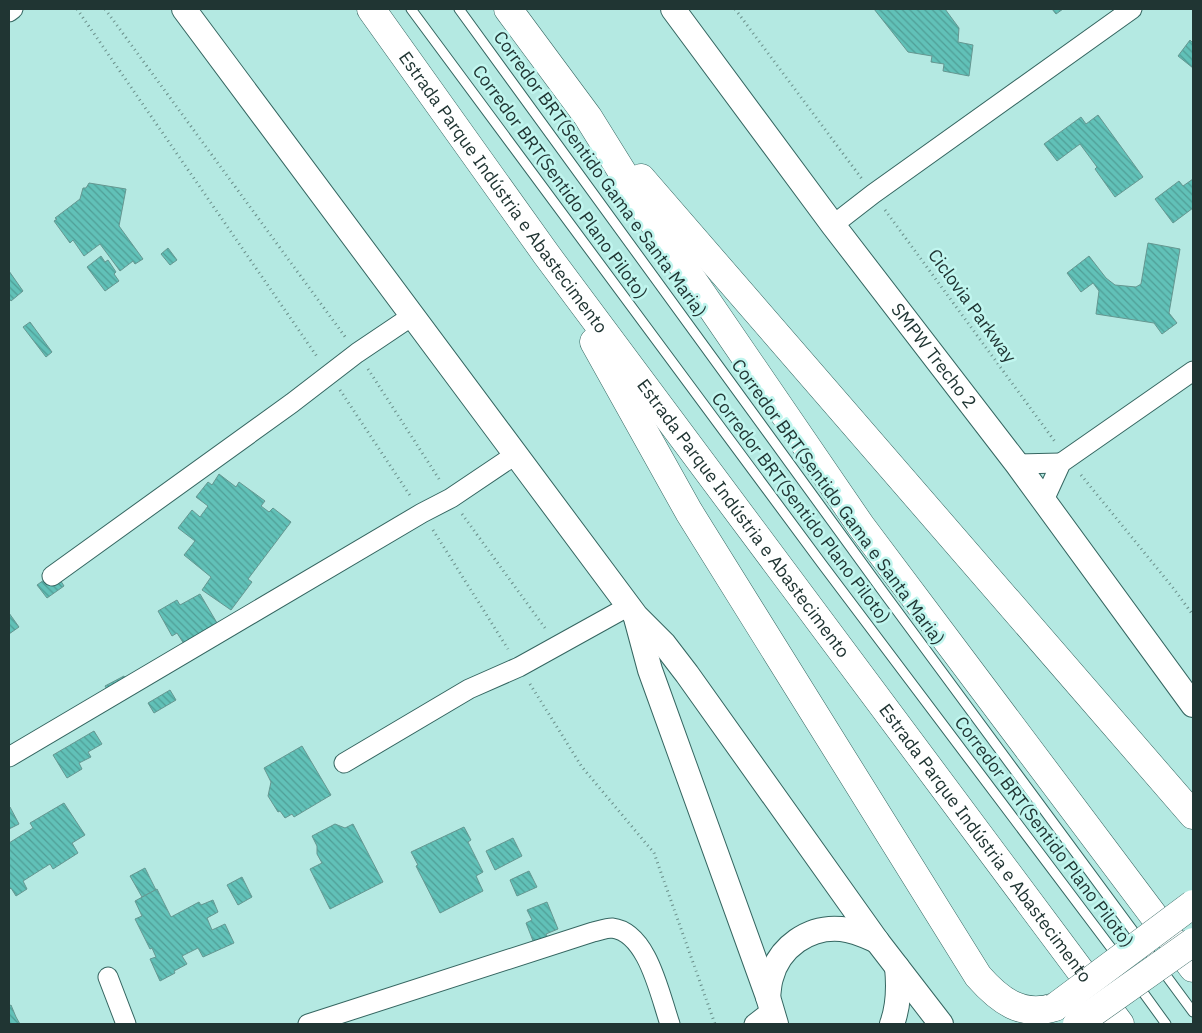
<svg xmlns="http://www.w3.org/2000/svg" width="1202" height="1033" font-family="'IBM Plex Sans',sans-serif">
<defs>
<pattern id="building-back-hatch" width="6" height="6" patternUnits="userSpaceOnUse" patternTransform="scale(1.25)"><rect width="6" height="6" fill="#61c1b8"/><path d="M-1 5l2 2M0 0l6 6M5-1l2 2" fill="none" stroke="#509e96"/></pattern>
</defs>
<rect width="100%" height="100%" fill="#b4e9e2"/>
<g fill="url(#building-back-hatch)" stroke="#659791">
<path d="M 874,9 L 945,9 L 959,28 L 958,42 L 973,45 L 969,76 L 943,71 L 944,64 L 931,62 L 932,56 L 908,52 Z"/>
<path d="M 1052,9 L 1063,9 L 1056,14 Z"/>
<path d="M 1190,40 L 1193,43 L 1193,68 L 1178,56 Z"/>
<path d="M 1098,115 L 1143,177 L 1115,197 L 1095,169 L 1097,167 L 1080,144 L 1057,161 L 1044,144 L 1081,117 L 1086,124 Z"/>
<path d="M 1193,179 L 1193,208 L 1173,223 L 1155,199 L 1179,181 L 1183,186 Z"/>
<path d="M 89,183 L 126,189 L 119,226 L 143,259 L 135,264 L 133,261 L 120,271 L 100,244 L 84,256 L 73,240 L 70,243 L 54,221 L 57,219 L 55,218 L 80,199 L 83,188 L 86,188 Z"/>
<path d="M 1148,243 L 1180,249 L 1169,313 L 1177,323 L 1162,334 L 1154,323 L 1096,314 L 1099,291 L 1093,283 L 1081,292 L 1067,273 L 1089,256 L 1106,278 L 1115,285 L 1136,287 L 1141,284 Z"/>
<path d="M 168,248 L 177,260 L 170,265 L 161,254 Z"/>
<path d="M 101,256 L 105,262 L 108,260 L 116,272 L 114,274 L 119,281 L 105,291 L 87,267 Z"/>
<path d="M 9,271 L 23,291 L 11,301 L 9,298 Z"/>
<path d="M 30,322 L 52,352 L 46,357 L 23,327 Z"/>
<path d="M 219,474 L 236,487 L 239,482 L 265,501 L 261,506 L 269,512 L 273,508 L 291,522 L 248,579 L 252,582 L 231,610 L 202,590 L 211,577 L 184,555 L 195,541 L 178,528 L 192,510 L 200,517 L 208,506 L 196,497 L 208,482 L 212,485 Z"/>
<path d="M 55,572 L 64,586 L 47,598 L 37,585 Z"/>
<path d="M 200,594 L 220,628 L 186,647 L 177,633 L 172,636 L 158,611 L 177,600 L 180,605 Z"/>
<path d="M 9,613 L 19,627 L 9,634 Z"/>
<path d="M 124,676 L 130,687 L 112,698 L 105,686 Z"/>
<path d="M 170,690 L 176,700 L 154,713 L 148,703 Z"/>
<path d="M 94,731 L 102,744 L 88,752 L 91,757 L 79,763 L 82,769 L 67,778 L 53,755 Z"/>
<path d="M 302,746 L 331,795 L 294,817 L 292,814 L 285,818 L 280,811 L 278,812 L 268,796 L 271,782 L 264,768 Z"/>
<path d="M 64,803 L 85,835 L 72,843 L 78,853 L 53,869 L 50,864 L 23,881 L 27,889 L 16,896 L 11,888 L 9,890 L 9,843 L 33,828 L 30,823 Z"/>
<path d="M 10,807 L 19,824 L 9,829 L 9,808 Z"/>
<path d="M 335,824 L 345,828 L 353,824 L 383,882 L 330,909 L 310,869 L 322,863 L 317,854 L 317,846 L 312,836 Z"/>
<path d="M 464,827 L 471,840 L 468,842 L 483,872 L 476,876 L 483,891 L 440,913 L 416,866 L 418,865 L 411,852 Z"/>
<path d="M 513,838 L 522,856 L 495,870 L 486,851 Z"/>
<path d="M 145,868 L 156,890 L 142,897 L 130,876 Z"/>
<path d="M 529,871 L 537,887 L 517,896 L 510,880 Z"/>
<path d="M 242,877 L 252,897 L 238,905 L 227,885 Z"/>
<path d="M 157,889 L 171,917 L 199,902 L 201,905 L 213,900 L 218,912 L 207,918 L 212,930 L 225,924 L 234,943 L 203,957 L 198,948 L 182,956 L 187,964 L 174,971 L 175,973 L 160,981 L 150,959 L 156,957 L 152,948 L 150,949 L 135,919 L 142,916 L 135,901 Z"/>
<path d="M 547,902 L 558,929 L 546,934 L 549,940 L 535,946 L 526,923 L 532,920 L 527,910 Z"/>
<path d="M 11,1005 L 16,1017 L 20,1024 L 9,1024 L 9,1006 Z"/>
</g>
<g fill="none" stroke-linecap="round" stroke-linejoin="round">
<g stroke="#356661" stroke-width="11">
<g id="service">
<path d="M 411,9 L 822,564 L 1118,957"/>
<path d="M 459,9 L 881,589 L 1193,1012"/>
<path d="M 1137,984 L 1166,1024"/>
</g>
</g>
<g stroke="#356661" stroke-width="21">
<g id="minor">
<path d="M 9,12 L 13,9"/>
<path d="M 833,225 L 873,194 L 1132,9"/>
<path d="M 1017,464 L 1061,463"/>
<path d="M 1044,500 L 1061,463 L 1193,371"/>
<path d="M 52,576 L 292,403 L 357,353 L 412,316"/>
<path d="M 9,757 L 422,513 L 451,498 L 515,455"/>
<path d="M 344,763 L 469,689 L 519,667 L 629,606"/>
<path d="M 108,977 L 126,1024"/>
<path d="M 308,1024 L 593,932 C 598,931 606,928 612,928 C 648,932 660,996 670,1024"/>
<path d="M 754,1024 L 772,1010"/>
</g>
</g>
<g stroke="#356661" stroke-width="26">
<g id="tertiary">
<path d="M 184,9 L 636,616 L 664,644 L 687,674 L 877,941 L 941,1024"/>
<path id="s1" d="M 673,9 L 833,225 L 1017,464 L 1193,705"/>
<path d="M 636,618 L 650,670 L 768,997 L 776,1024"/>
<path d="M 768,997 C 769,991 769,984 771,978 C 779,947 809,926 841,929 C 854,930 866,936 877,941"/>
<path d="M 892,1024 C 899,1005 899,987 897,967"/>
</g>
</g>
<g stroke="#356661" stroke-width="29">
<g id="trunk">
<path id="s2" d="M 371,9 L 546,254 L 1120,1024"/>
<path d="M 508,9 L 588,117 L 657,228 L 861,526 L 1193,968"/>
<path d="M 641,178 L 1193,815"/>
<path d="M 594,342 L 689,512 L 978,976 C 999,1000 1022,1018 1055,1007"/>
</g>
</g>
<g stroke="#6a8f8a" stroke-width="3" stroke-dasharray="1 4" stroke-linecap="butt">
<path d="M 77,9 L 318,358"/>
<path d="M 105,9 L 346,338"/>
<path d="M 735,9 L 862,179"/>
<path d="M 885,210 L 1056,443"/>
<path d="M 368,369 L 441,482"/>
<path d="M 340,390 L 411,497"/>
<path d="M 1081,475 L 1174,589 L 1193,615"/>
<path d="M 462,514 L 545,628"/>
<path d="M 433,530 L 508,649"/>
<path d="M 530,684 L 582,767 L 654,853 L 715,1024"/>
</g>
<use href="#service" stroke="#fff" stroke-width="9"/>
<use href="#minor" stroke="#fff" stroke-width="19"/>
<use href="#tertiary" stroke="#fff" stroke-width="24"/>
<use href="#trunk" stroke="#fff" stroke-width="28"/>
<g stroke="#356661" stroke-width="29" stroke-linecap="butt">
<g id="trunk-bridge">
<path d="M 1055,1007 L 1193,904"/>
<path d="M 1077,1024 L 1193,942"/>
</g>
</g>
<use href="#trunk-bridge" stroke="#fff" stroke-width="28"/>
</g>
<g text-anchor="middle" stroke-width="5" stroke-linejoin="round" paint-order="stroke">
<g font-size="18" fill="#203533" stroke="#c1f6ef">
<text transform="translate(600 174) rotate(54)" y="6">Corredor BRT(Sentido Gama e Santa Maria)</text>
<text transform="translate(560 182) rotate(54)" y="6">Corredor BRT(Sentido Plano Piloto)</text>
<text dy="6" stroke="none"><textPath href="#s2" startOffset="226">Estrada Parque Indústria e Abastecimento</textPath></text>
<text transform="translate(972 306) rotate(54)" y="6">Ciclovia Parkway</text>
<text dy="6" stroke="none"><textPath href="#s1" startOffset="434">SMPW Trecho 2</textPath></text>
<text transform="translate(838 502) rotate(54)" y="6">Corredor BRT(Sentido Gama e Santa Maria)</text>
<text transform="translate(801 508) rotate(53)" y="6">Corredor BRT(Sentido Plano Piloto)</text>
<text dy="6" stroke="none"><textPath href="#s2" startOffset="631">Estrada Parque Indústria e Abastecimento</textPath></text>
<text transform="translate(1044 832) rotate(53)" y="6">Corredor BRT(Sentido Plano Piloto)</text>
<text dy="6" stroke="none"><textPath href="#s2" startOffset="1036">Estrada Parque Indústria e Abastecimento</textPath></text>
</g>
</g>
<rect width="1202" height="1033" fill="none" stroke="#203533" stroke-width="20"/>
</svg>
